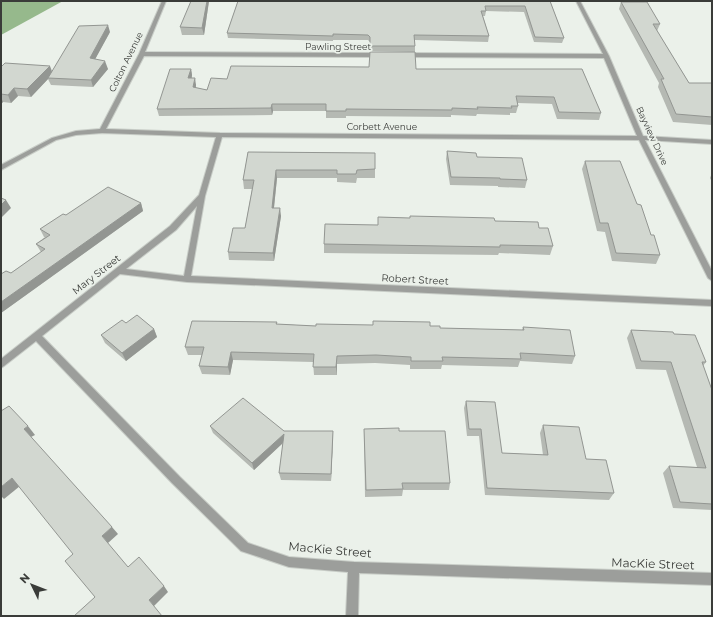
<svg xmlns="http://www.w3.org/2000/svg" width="713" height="617" font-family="Montserrat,sans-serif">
<rect width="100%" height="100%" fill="#ebf1ea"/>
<path fill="#96b98c" d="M 1,1 L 63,1 L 1,35 Z"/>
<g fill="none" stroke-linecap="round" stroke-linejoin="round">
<g stroke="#c8cdc7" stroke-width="2">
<path id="minor" d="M 162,1 L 166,1 L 145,52 L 379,53 L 382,55 L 379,57 L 144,56 L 106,129 L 220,133 L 637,136 L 604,58 L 405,57 L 402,55 L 405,53 L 603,54 L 576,1 L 580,1 L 609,56 L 643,136 L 712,140 L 712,144 L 645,140 L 712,271 L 712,281 L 708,278 L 639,140 L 222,137 L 205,196 L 191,276 L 712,300 L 712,306 L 187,282 L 120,274 L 42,336 L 180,477 L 248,543 L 289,557 L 354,562 L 712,573 L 712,585 L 359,573 L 358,616 L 346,616 L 348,572 L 289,567 L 241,551 L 172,483 L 36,341 L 4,366 L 1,368 L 1,359 L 170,226 L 199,195 L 216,137 L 102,133 L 76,135 L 56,140 L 1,170 L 1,165 L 52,138 L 76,131 L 100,129 L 139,54 ZM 197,206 L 184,276 L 126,269 L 176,230 Z"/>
</g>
<use href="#minor" fill="#9c9e9b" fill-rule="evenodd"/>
</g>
<g fill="#b5b9b3">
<path d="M 209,1 L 204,35 L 182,35 L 180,27 Z"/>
<path d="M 238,1 L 550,1 L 564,38 L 562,43 L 534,42 L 524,12 L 486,11 L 485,16 L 483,16 L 489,36 L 488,42 L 415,40 L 415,52 L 370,51 L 370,42 L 368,40 L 333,40 L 333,41 L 228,38 L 227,33 Z"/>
<path d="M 621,2 L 660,24 L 657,31 L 689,83 L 712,83 L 712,125 L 673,122 L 658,87 L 659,83 L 619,9 Z"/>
<path d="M 110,32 L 95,59 L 108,69 L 93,87 L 51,85 L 48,79 L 31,97 L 18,96 L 11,103 L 3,102 L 1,104 L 1,67 L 52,71 Z"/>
<path d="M 191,69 L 192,75 L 192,78 L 196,85 L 196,88 L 207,90 L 227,79 L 416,69 L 582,69 L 601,113 L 599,120 L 557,119 L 552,104 L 517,103 L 518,106 L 516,113 L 510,113 L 510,115 L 477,114 L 476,116 L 451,115 L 451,117 L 346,116 L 346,118 L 326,118 L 326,111 L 273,111 L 272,115 L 159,116 L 157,109 Z"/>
<path d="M 447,151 L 477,157 L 527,180 L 525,188 L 498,187 L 498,186 L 450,185 L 446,159 Z"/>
<path d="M 248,152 L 375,153 L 375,178 L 357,178 L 356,183 L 337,182 L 337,178 L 277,178 L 274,208 L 281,216 L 274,261 L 229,260 L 228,252 L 245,228 L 252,189 L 244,189 L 243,180 Z"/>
<path d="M 585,161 L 637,204 L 660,255 L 656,264 L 612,261 L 605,232 L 597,231 L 582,169 Z"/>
<path d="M 712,173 L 712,182 L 710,178 Z"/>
<path d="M 141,203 L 143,211 L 1,313 L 1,274 L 11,273 L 41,252 L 36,244 L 45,237 L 44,237 L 40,229 L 66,215 Z"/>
<path d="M 378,217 L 495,221 L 539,228 L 553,246 L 550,255 L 499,253 L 498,255 L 324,253 L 324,244 L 378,225 Z"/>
<path d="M 277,322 L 277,324 L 316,326 L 430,326 L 440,328 L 522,330 L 523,327 L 575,356 L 572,364 L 520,361 L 518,367 L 442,365 L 441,369 L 410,369 L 410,365 L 375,363 L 337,364 L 337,375 L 314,375 L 313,362 L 233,360 L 230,375 L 202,374 L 199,366 L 202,355 L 188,355 L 185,347 Z"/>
<path d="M 126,323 L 154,329 L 157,337 L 126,361 L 105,343 L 101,335 Z"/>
<path d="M 631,330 L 674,334 L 706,362 L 703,366 L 712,390 L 712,510 L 673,508 L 663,473 L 669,466 L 697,467 L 666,370 L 636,369 L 627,338 Z"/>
<path d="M 466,401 L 502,453 L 543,455 L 540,433 L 543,425 L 586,459 L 614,493 L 609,500 L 485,495 L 479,436 L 467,436 L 464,408 Z"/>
<path d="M 210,426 L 284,431 L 333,431 L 333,438 L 331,481 L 281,480 L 279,473 L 283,443 L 254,470 L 213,433 Z"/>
<path d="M 364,429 L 399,431 L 450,483 L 449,490 L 403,490 L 402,496 L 365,497 Z"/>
</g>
<g fill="#939692">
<path d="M 207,1 L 209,1 L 204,35 L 202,28 Z"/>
<path d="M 108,25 L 110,32 L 92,65 L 90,58 Z"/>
<path d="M 105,61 L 108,69 L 93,87 L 91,80 Z"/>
<path d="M 50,66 L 53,74 L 48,78 L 48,79 L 31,97 L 27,89 Z"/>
<path d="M 191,69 L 192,75 L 190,85 L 188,78 Z"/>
<path d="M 195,78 L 196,85 L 195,94 L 193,87 Z"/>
<path d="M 14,88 L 18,96 L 11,103 L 8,95 Z"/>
<path d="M 1,97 L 3,102 L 1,104 Z"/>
<path d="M 272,104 L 273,111 L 272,115 L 271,108 Z"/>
<path d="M 276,170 L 277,178 L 273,216 L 272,208 Z"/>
<path d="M 6,200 L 11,208 L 1,218 L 1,205 Z"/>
<path d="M 141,203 L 143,211 L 1,313 L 1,302 Z"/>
<path d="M 280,208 L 281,216 L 274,261 L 273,253 Z"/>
<path d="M 154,329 L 157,337 L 126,361 L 122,353 Z"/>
<path d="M 231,352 L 233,360 L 230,375 L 228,367 Z"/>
<path d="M 337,356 L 337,375 L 336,367 Z"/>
<path d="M 28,426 L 35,435 L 31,437 L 24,429 Z"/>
<path d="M 333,431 L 333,438 L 331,481 L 331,474 Z"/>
<path d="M 284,434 L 285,441 L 254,470 L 252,463 Z"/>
<path d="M 12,478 L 20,486 L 4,499 L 1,496 L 1,487 Z"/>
<path d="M 112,527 L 118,534 L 108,543 L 102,536 Z"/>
<path d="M 164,586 L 168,592 L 154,606 L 149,600 Z"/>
</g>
<g fill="#d2d7d0" stroke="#939692">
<path d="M 191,1 L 207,1 L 202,28 L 180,27 Z"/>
<path d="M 238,1 L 550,1 L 564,38 L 535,37 L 525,6 L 485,6 L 486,11 L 481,11 L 489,36 L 414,35 L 415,46 L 370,46 L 370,37 L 368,35 L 333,34 L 333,36 L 227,33 Z"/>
<path d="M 621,2 L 647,2 L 660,24 L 653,24 L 689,83 L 712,83 L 712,117 L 676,114 L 661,79 L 664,79 Z"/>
<path d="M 108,25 L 90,58 L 105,61 L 91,80 L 48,78 L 79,26 Z"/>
<path d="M 370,52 L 415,52 L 416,69 L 582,69 L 601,113 L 559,112 L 554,97 L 516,96 L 518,106 L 511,106 L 512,108 L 477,107 L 478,109 L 452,108 L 452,110 L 346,109 L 346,111 L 326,111 L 326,104 L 272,104 L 271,108 L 157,109 L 170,69 L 191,69 L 188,78 L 195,78 L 193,87 L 207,90 L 211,78 L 227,79 L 231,66 L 369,67 Z"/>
<path d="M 5,63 L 50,66 L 27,89 L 14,88 L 8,95 L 1,94 L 1,67 Z"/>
<path d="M 447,151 L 476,153 L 477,157 L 522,158 L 527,180 L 500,179 L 500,178 L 451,177 Z"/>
<path d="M 248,152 L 375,153 L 375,169 L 357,170 L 356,174 L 337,174 L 337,170 L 276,170 L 272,208 L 280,208 L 273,253 L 228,252 L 233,228 L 245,228 L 254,180 L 243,180 Z"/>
<path d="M 585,161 L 620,161 L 637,204 L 641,205 L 651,235 L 654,235 L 660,255 L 616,253 L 608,223 L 600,223 Z"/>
<path d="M 108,187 L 141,203 L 1,302 L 1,274 L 6,271 L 11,273 L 45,249 L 36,244 L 50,235 L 40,229 L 63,214 L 66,215 Z"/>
<path d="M 1,198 L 6,200 L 1,205 Z"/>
<path d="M 410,216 L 494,218 L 495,221 L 538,222 L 539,228 L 548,228 L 553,246 L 500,245 L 500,247 L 324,244 L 325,224 L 378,225 L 378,217 L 410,218 Z"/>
<path d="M 137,315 L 154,329 L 122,353 L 101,335 L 122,320 L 126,323 Z"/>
<path d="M 192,321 L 277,322 L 276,324 L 316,326 L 316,324 L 373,325 L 373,321 L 430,322 L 430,326 L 440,326 L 440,328 L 524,330 L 523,327 L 570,330 L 575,356 L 520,353 L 521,359 L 442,357 L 443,361 L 411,361 L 411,357 L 376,355 L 337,356 L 336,367 L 313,367 L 314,354 L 231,352 L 228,367 L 199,366 L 204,347 L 185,347 Z"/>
<path d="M 631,330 L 673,332 L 674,334 L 695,335 L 706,362 L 702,362 L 712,390 L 712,504 L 680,502 L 669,466 L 706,468 L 671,362 L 641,361 Z"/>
<path d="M 243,398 L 284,431 L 333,431 L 331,474 L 279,473 L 284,434 L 252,463 L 210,426 Z"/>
<path d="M 466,401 L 495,402 L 502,453 L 548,455 L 543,425 L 579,427 L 586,459 L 606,460 L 614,493 L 487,488 L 481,429 L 469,429 Z"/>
<path d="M 9,406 L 28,426 L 24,429 L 112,527 L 102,536 L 128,567 L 139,557 L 164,586 L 149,600 L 162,616 L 74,616 L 95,597 L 65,561 L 73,554 L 12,478 L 1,487 L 1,411 Z"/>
<path d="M 399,428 L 399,431 L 445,431 L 450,483 L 402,483 L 403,489 L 366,490 L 364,429 Z"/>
</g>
<g text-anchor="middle" stroke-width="3.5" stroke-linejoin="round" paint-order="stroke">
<g font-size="9" fill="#3a3c39" stroke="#ebf1ea">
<text x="338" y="50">Pawling Street</text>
<text transform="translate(126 62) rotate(-64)" y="3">Colton Avenue</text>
<text x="382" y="130">Corbett Avenue</text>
<text transform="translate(652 136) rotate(65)" y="3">Bayview Drive</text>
</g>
<g font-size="10" fill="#3a3c39" stroke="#ebf1ea">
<text transform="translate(96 274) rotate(-38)" y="4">Mary Street</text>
<text transform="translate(415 279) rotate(3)" y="4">Robert Street</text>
</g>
<g font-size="12" fill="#3a3c39" stroke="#ebf1ea">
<text transform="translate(330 550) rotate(5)" y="4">MacKie Street</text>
<text transform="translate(653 564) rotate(2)" y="4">MacKie Street</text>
</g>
</g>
<rect width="713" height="617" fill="none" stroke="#3a3c39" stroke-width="4"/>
<g transform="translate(32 585) rotate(313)" stroke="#ebf1ea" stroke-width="3" paint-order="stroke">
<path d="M0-3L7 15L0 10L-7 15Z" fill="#3a3c39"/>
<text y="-6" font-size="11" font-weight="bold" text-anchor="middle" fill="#3a3c39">N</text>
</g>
</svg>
